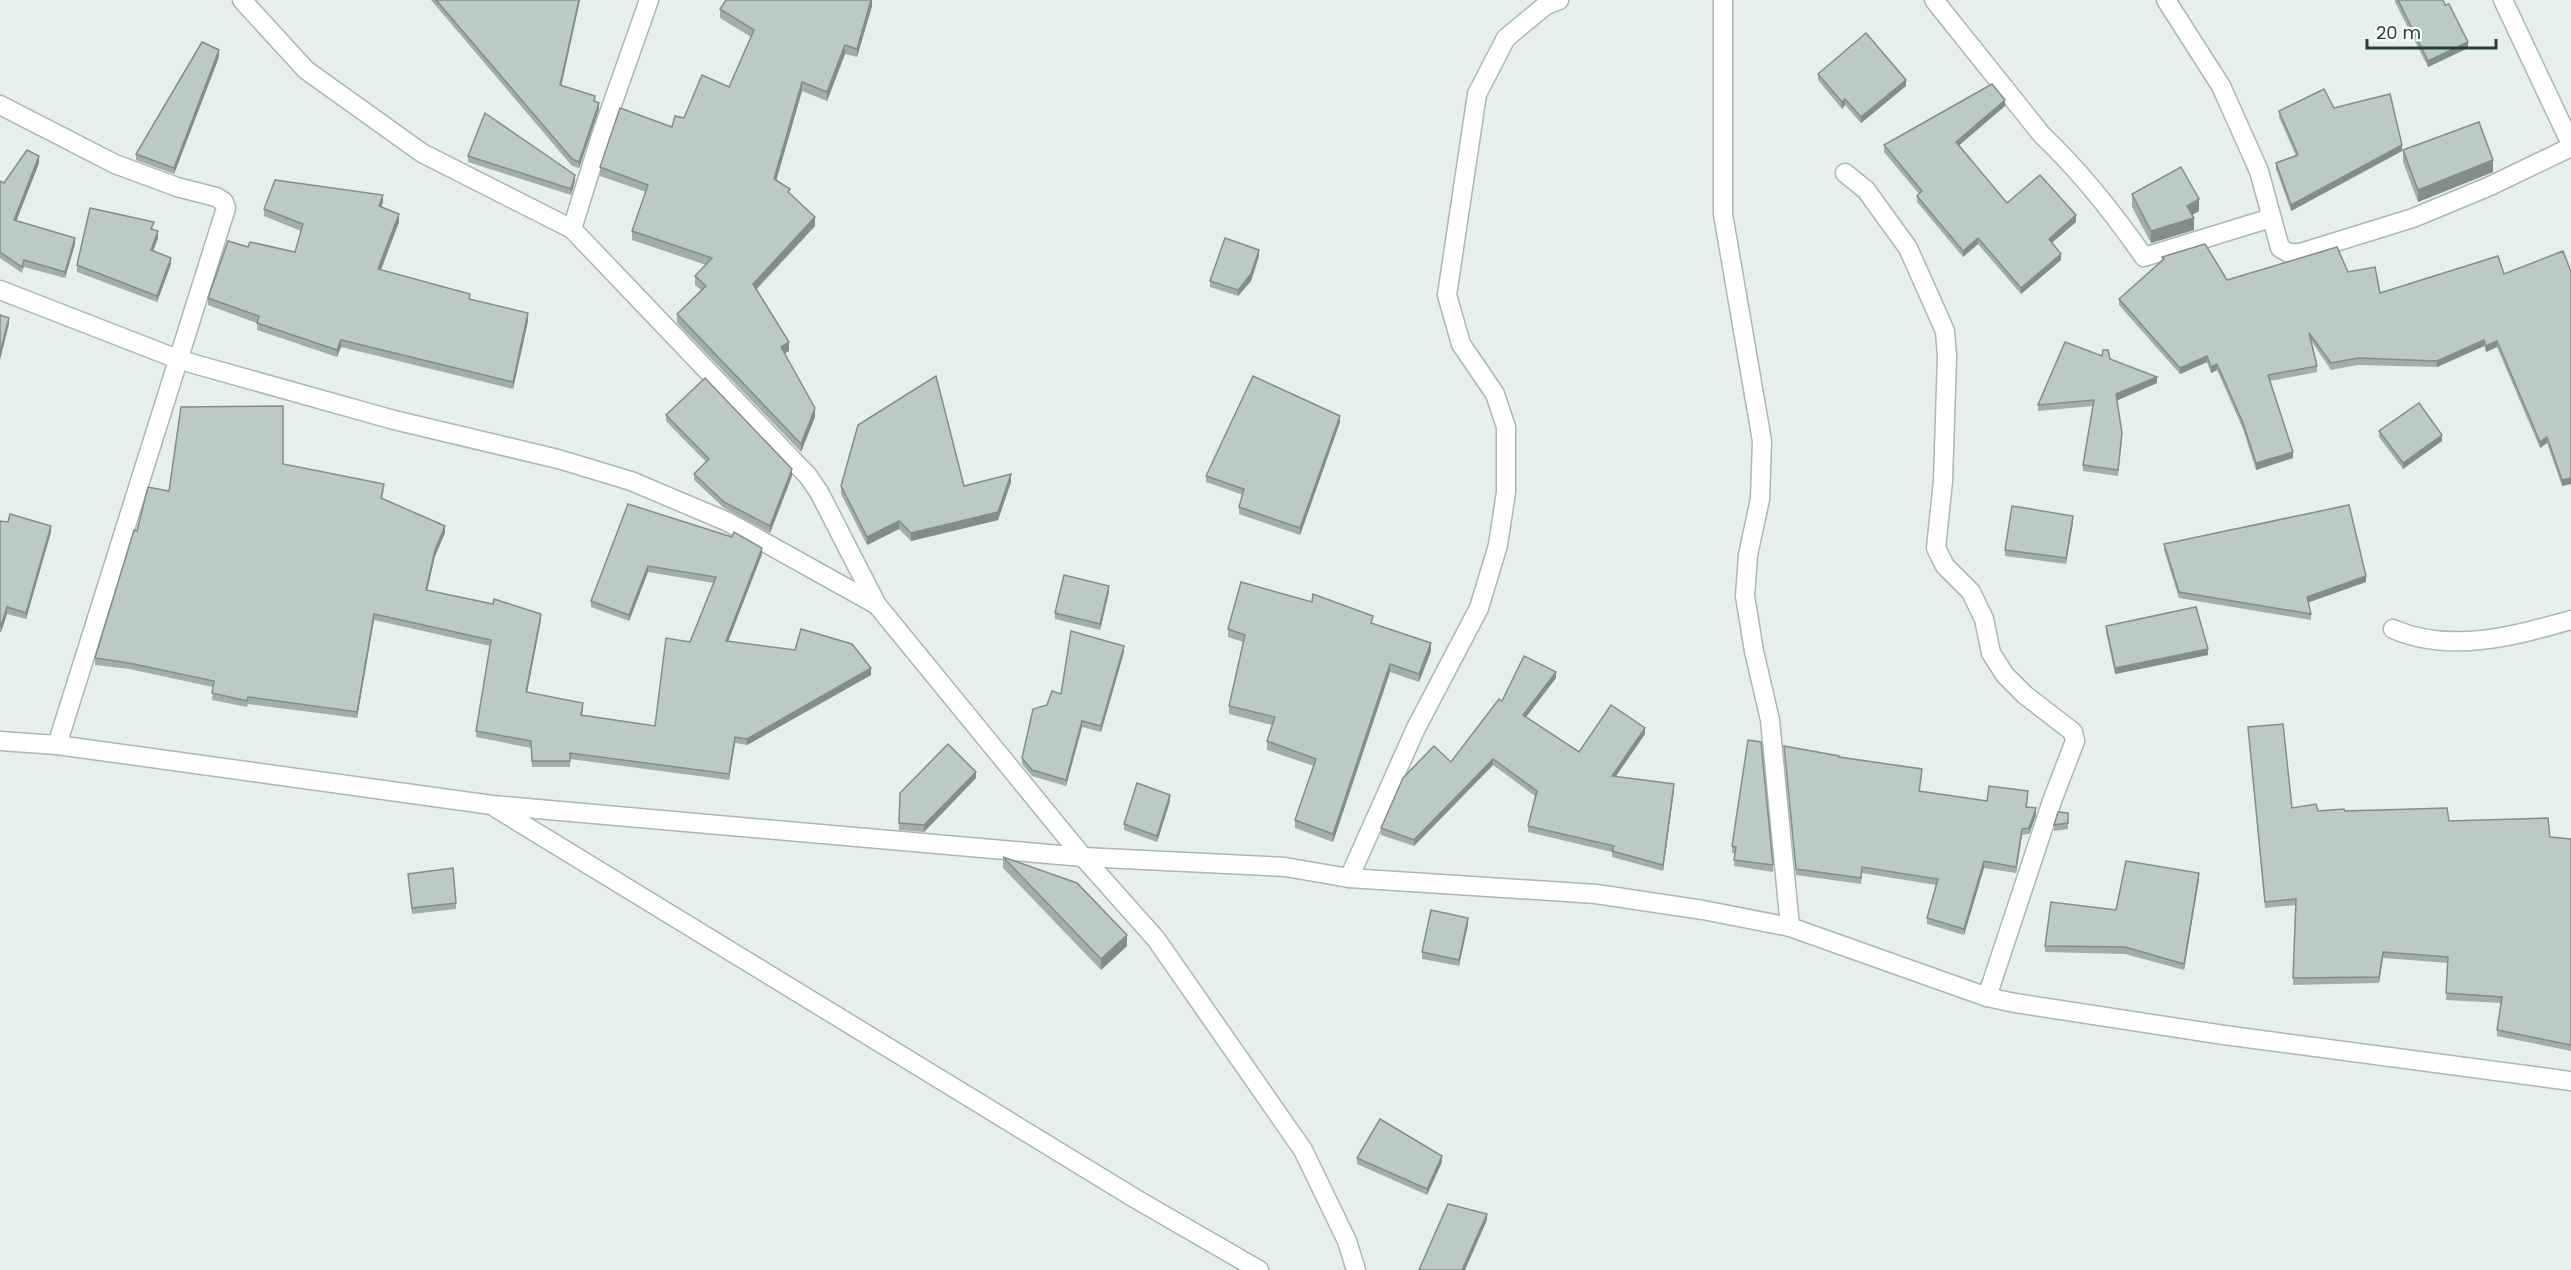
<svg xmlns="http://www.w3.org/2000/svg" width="2571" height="1270" font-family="Poppins,sans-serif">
<rect width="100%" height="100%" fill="#e6efeb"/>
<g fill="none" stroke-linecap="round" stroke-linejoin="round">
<g stroke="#a8b8b2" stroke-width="21">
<g id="minor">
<path d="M 242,0 L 306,70 L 422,153 L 572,229 L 808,476 L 819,492 L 877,605 L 1083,857 L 1156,939 L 1303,1150 L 1347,1241 L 1356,1270"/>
<path d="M 1723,0 L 1723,214 L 1762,441 L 1760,499 L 1748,555 L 1745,596 L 1754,651 L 1770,720 L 1790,927"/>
<path d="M 1934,0 L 2042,135 C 2080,171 2114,214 2144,257 L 2271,218"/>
<path d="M 2166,0 L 2221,86 L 2259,171 L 2280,248 L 2289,253 L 2300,253 L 2413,218 L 2490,186 L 2571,147"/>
<path d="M 2503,0 L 2571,144"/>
<path d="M 0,105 L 115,164 L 177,187 L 216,197 L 224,202 L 226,208 L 57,745"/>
<path d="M 1845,173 L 1866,190 L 1908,248 L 1945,331 L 1947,356 L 1943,481 L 1936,548 L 1945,566 L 1971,592 L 1984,619 L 1991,653 L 2005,675 L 2025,695 L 2073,732 L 2075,741 L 2052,801 L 1987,997"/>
<path d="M 572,229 L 601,136 L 649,0"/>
<path d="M 0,290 L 180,360 L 394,420 L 558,459 L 631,481 L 728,522 L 877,605"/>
<path d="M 2393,629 C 2450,654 2514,636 2571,620"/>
<path d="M 0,741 L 57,745 L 492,805 L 1083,857 L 1285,867 L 1349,878 L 1596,894 L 1703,910 L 1790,927 L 1987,997 L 2015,1003 L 2224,1035 L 2571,1081"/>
<path d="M 496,808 L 1136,1199 L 1259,1270"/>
<path d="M 1349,878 L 1416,728 L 1479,608 L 1498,545 L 1506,492 L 1506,427 L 1495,394 L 1461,344 L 1447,295 L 1477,94 L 1506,38 L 1546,5 L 1559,0"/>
</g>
</g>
<use href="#minor" stroke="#fff" stroke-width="18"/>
</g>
<g fill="#a1aea9">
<path d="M 431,0 L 580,0 L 561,86 L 595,102 L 599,109 L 579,168 L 572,166 Z"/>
<path d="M 872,0 L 872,6 L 857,57 L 845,54 L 827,101 L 802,91 L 776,181 L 790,193 L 815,226 L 757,289 L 789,351 L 785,353 L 815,417 L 801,452 L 677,323 L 677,314 L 701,290 L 695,285 L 695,276 L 706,265 L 632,240 L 632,231 L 646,192 L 600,176 L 600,167 L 672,127 L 729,87 L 751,37 L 720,18 L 720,9 Z"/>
<path d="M 2395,0 L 2443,0 L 2468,48 L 2428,67 L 2395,2 Z"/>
<path d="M 219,57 L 174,174 L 136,160 L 136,154 Z"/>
<path d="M 1818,74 L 1906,86 L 1861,123 L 1845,105 L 1842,109 L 1818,80 Z"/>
<path d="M 2005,106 L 1959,145 L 2007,203 L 2076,222 L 2052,243 L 2061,260 L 2021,294 L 1978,244 L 1963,257 L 1917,202 L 1917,196 L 1919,194 L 1884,152 L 1884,145 Z"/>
<path d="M 2334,108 L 2402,151 L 2291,211 L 2276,169 L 2276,163 L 2296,156 L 2279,117 L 2279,111 Z"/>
<path d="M 2403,150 L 2493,172 L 2418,202 L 2403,162 Z"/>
<path d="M 468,156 L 575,181 L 571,195 L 468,162 Z"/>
<path d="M 39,163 L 16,221 L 75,244 L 65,278 L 24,267 L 22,273 L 0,258 L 0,181 L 4,183 Z"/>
<path d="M 2132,194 L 2199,211 L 2192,215 L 2194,230 L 2151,243 L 2132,207 Z"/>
<path d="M 383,202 L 381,207 L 399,222 L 381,270 L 470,299 L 528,321 L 513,389 L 341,347 L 337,357 L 257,330 L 257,323 L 208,305 L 208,298 L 248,247 L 295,252 L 301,231 L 264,216 L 264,209 Z"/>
<path d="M 154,228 L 153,230 L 158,238 L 153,251 L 171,264 L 157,302 L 77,272 L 77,265 Z"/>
<path d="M 1259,256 L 1251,281 L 1238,296 L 1210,287 L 1210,281 Z"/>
<path d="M 2162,257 L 2227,280 L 2348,272 L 2380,293 L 2504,274 L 2571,272 L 2571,484 L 2562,486 L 2547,443 L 2540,448 L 2497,347 L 2486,352 L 2484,346 L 2437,367 L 2358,365 L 2331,370 L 2312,342 L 2317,366 L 2317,372 L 2270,381 L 2293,458 L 2256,470 L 2243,429 L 2217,370 L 2211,373 L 2207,362 L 2180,374 L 2119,305 L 2119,299 L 2162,260 Z"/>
<path d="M 2110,359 L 2157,383 L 2117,400 L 2122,439 L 2118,476 L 2083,471 L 2083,465 L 2093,406 L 2038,411 L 2038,405 Z"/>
<path d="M 666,415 L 792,476 L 770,533 L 724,508 L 694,480 L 694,474 L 706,462 L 666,421 Z"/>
<path d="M 1340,422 L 1300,535 L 1239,514 L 1239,507 L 1243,495 L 1206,482 L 1206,476 Z"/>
<path d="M 2379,431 L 2442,441 L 2403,469 L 2379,437 Z"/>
<path d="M 283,464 L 384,490 L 382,499 L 445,533 L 435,556 L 427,590 L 541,620 L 527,692 L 583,709 L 582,715 L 655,726 L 714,583 L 648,572 L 629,621 L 591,607 L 591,601 L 628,504 L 762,554 L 728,641 L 871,675 L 747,745 L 735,743 L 729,780 L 570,759 L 570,767 L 532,767 L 531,748 L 476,737 L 476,731 L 490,646 L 374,620 L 357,718 L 248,704 L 247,707 L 212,700 L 213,687 L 129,669 L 95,665 L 95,658 L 137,531 L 169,491 Z"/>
<path d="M 1011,482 L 998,520 L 911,541 L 899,529 L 867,545 L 841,494 L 841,486 L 964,486 Z"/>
<path d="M 0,521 L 51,532 L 26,619 L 7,614 L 1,632 L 0,632 Z"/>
<path d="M 2073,522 L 2066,564 L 2005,556 L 2005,550 Z"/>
<path d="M 2164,544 L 2366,582 L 2308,602 L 2311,614 L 2311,620 L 2179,598 L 2164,550 Z"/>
<path d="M 1109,592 L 1100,630 L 1055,619 L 1055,613 Z"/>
<path d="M 1373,624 L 1431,651 L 1419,682 L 1390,672 L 1333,842 L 1295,828 L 1295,820 L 1314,766 L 1267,750 L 1267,741 L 1272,725 L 1229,714 L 1229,706 L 1243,642 L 1228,637 L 1228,629 Z"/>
<path d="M 2106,626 L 2208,655 L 2115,674 L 2106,632 Z"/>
<path d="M 1124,652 L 1101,732 L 1082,727 L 1066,786 L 1032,776 L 1022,764 L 1022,758 L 1047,705 Z"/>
<path d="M 1556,678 L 1526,717 L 1579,752 L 1645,734 L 1616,776 L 1674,790 L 1663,871 L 1612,857 L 1612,852 L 1528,832 L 1528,826 L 1535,796 L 1493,765 L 1414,846 L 1381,835 L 1381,828 L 1451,762 L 1502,701 Z"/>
<path d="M 2248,727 L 2292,808 L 2318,811 L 2345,811 L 2449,821 L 2550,837 L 2571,839 L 2571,1051 L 2497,1036 L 2497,1030 L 2501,1003 L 2446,1000 L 2448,963 L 2383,958 L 2379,983 L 2293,985 L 2296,905 L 2265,908 Z"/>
<path d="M 1761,742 L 1773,865 L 1773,872 L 1734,866 L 1735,853 L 1732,853 L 1732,846 Z"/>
<path d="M 1784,746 L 1922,775 L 1920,791 L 1987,801 L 2028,798 L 2027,807 L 2036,815 L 2029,834 L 2022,835 L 2016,873 L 1984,868 L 1964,935 L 1927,924 L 1927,918 L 1936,885 L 1862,873 L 1861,884 L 1796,875 Z"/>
<path d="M 976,778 L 924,832 L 899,830 L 900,793 Z"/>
<path d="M 1170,801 L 1157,842 L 1124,830 L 1124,824 Z"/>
<path d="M 2068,813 L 2068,829 L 2054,831 L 2054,825 Z"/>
<path d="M 1003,857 L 1127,946 L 1101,970 L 1003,868 Z"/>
<path d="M 408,874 L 456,903 L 456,909 L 412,914 Z"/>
<path d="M 2199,879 L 2184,970 L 2125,954 L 2045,952 L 2045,946 L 2116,910 Z"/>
<path d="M 1468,924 L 1459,966 L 1422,959 L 1422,952 Z"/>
<path d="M 1357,1158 L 1442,1162 L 1427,1195 L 1357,1164 Z"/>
</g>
<g fill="#838d89">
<path d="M 579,0 L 580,0 L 560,92 L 560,85 Z"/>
<path d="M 871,0 L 872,0 L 872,6 L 857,57 L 857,49 Z"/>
<path d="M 2468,42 L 2468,48 L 2428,67 L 2428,61 Z"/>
<path d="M 845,45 L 845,54 L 827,101 L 827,92 Z"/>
<path d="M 219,50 L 219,57 L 174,174 L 174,168 Z"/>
<path d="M 1906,80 L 1906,86 L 1861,123 L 1861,117 Z"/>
<path d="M 802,82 L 802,91 L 774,188 L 774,179 Z"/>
<path d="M 1845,99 L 1845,105 L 1842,109 L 1842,102 Z"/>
<path d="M 2005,100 L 2005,106 L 1956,148 L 1956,142 Z"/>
<path d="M 599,103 L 599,109 L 579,168 L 579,162 Z"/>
<path d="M 2402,145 L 2402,151 L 2291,211 L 2291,205 Z"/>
<path d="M 39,156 L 39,163 L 14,227 L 14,220 Z"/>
<path d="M 2493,160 L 2493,172 L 2418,202 L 2418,190 Z"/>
<path d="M 575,175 L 575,181 L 571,195 L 571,189 Z"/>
<path d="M 383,195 L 383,202 L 379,213 L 379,206 Z"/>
<path d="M 2199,199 L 2199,211 L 2187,218 L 2187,206 Z"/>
<path d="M 399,214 L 399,222 L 378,277 L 378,269 Z"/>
<path d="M 2076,215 L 2076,222 L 2049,245 L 2049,239 Z"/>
<path d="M 815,217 L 815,226 L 753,292 L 753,284 Z"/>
<path d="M 2194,218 L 2194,230 L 2151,243 L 2151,231 Z"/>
<path d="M 158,231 L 158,238 L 151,256 L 151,250 Z"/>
<path d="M 75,238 L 75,244 L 65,278 L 65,272 Z"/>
<path d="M 1978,238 L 1978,244 L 1963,257 L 1963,251 Z"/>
<path d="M 1259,250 L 1259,256 L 1251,281 L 1238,296 L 1238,290 Z"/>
<path d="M 2061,254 L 2061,260 L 2021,294 L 2021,288 Z"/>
<path d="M 171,258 L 171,264 L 157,302 L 157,296 Z"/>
<path d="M 528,313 L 528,321 L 513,389 L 513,382 Z"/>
<path d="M 9,318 L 9,324 L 0,360 L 0,353 Z"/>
<path d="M 341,340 L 341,347 L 337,357 L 337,350 Z"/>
<path d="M 2484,340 L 2484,346 L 2437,367 L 2437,361 Z"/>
<path d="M 2497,341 L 2497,347 L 2486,352 L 2486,346 Z"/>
<path d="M 789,342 L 789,351 L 781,356 L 781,347 Z"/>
<path d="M 2207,356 L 2207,362 L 2180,374 L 2180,368 Z"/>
<path d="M 2217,364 L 2217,370 L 2211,373 L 2211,367 Z"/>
<path d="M 2157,377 L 2157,383 L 2116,401 L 2116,394 Z"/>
<path d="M 815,408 L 815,417 L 801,452 L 801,444 Z"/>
<path d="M 1340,416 L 1340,422 L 1300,535 L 1300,528 Z"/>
<path d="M 2442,435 L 2442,441 L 2403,469 L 2403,463 Z"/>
<path d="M 2547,437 L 2547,443 L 2540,448 L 2540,442 Z"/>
<path d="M 2293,452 L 2293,458 L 2256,470 L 2256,463 Z"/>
<path d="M 792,469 L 792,476 L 770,533 L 770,526 Z"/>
<path d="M 1011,474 L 1011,482 L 998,520 L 911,541 L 911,533 Z"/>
<path d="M 2571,478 L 2571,484 L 2562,486 L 2562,480 Z"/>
<path d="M 2073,516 L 2073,522 L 2066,564 L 2066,558 Z"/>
<path d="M 899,521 L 899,529 L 867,545 L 867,537 Z"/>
<path d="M 51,526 L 51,532 L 26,619 L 26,613 Z"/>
<path d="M 445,526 L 445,533 L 435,556 L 426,596 L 426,590 L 435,550 Z"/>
<path d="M 762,548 L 762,554 L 726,647 L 726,641 Z"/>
<path d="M 648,566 L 648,572 L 629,621 L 629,615 Z"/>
<path d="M 2366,576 L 2366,582 L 2307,603 L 2307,597 Z"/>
<path d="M 1109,586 L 1109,592 L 1100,630 L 1100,624 Z"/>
<path d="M 7,607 L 7,614 L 1,632 L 1,626 Z"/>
<path d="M 374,614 L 374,620 L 357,718 L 357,712 Z"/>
<path d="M 541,614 L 541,620 L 526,698 L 526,692 Z"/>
<path d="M 1431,643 L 1431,651 L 1419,682 L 1419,674 Z"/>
<path d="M 1124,646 L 1124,652 L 1101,732 L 1101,726 Z"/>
<path d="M 2208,649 L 2208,655 L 2115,674 L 2115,668 Z"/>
<path d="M 1390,664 L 1390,672 L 1333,842 L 1333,834 Z"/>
<path d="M 871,668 L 871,675 L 747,745 L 747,739 Z"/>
<path d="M 1556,672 L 1556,678 L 1523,721 L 1523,715 Z"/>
<path d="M 1082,721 L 1082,727 L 1066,786 L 1066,780 Z"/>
<path d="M 1645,728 L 1645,734 L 1612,782 L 1612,776 Z"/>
<path d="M 735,737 L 735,743 L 729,780 L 729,774 Z"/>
<path d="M 1493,759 L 1493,765 L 1414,846 L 1414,840 Z"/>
<path d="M 976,772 L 976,778 L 924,832 L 924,825 Z"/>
<path d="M 1674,784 L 1674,790 L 1663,871 L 1663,865 Z"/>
<path d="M 1170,795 L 1170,801 L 1157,842 L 1157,836 Z"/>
<path d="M 2036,808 L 2036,815 L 2029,834 L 2029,828 Z"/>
<path d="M 2022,829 L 2022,835 L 2016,873 L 2016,867 Z"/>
<path d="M 1984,861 L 1984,868 L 1964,935 L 1964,929 Z"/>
<path d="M 2199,873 L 2199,879 L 2184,970 L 2184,964 Z"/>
<path d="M 1468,918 L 1468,924 L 1459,966 L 1459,960 Z"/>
<path d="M 1127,935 L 1127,946 L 1101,970 L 1101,959 Z"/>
<path d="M 2383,952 L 2383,958 L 2379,983 L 2379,977 Z"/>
<path d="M 1442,1156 L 1442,1162 L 1427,1195 L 1427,1189 Z"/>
<path d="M 1487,1214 L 1487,1220 L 1465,1270 L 1462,1270 Z"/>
</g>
<g fill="#bbcac4" stroke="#838d89" stroke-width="1.5">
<path d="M 436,0 L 579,0 L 560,85 L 595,96 L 594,101 L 599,103 L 579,162 L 572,159 Z"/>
<path d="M 726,0 L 871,0 L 857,49 L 845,45 L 827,92 L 802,82 L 774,179 L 790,189 L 788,192 L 815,217 L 753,284 L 789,342 L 781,347 L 815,408 L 801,444 L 677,314 L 706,286 L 695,276 L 712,258 L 632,231 L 648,185 L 600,167 L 620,108 L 672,127 L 675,116 L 684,118 L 702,75 L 729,87 L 754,30 L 720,9 Z"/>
<path d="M 2398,0 L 2443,0 L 2445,5 L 2449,4 L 2468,42 L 2428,61 Z"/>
<path d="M 1866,33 L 1906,80 L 1861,117 L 1845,99 L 1842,102 L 1818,74 Z"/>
<path d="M 202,42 L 219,50 L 174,168 L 136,154 Z"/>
<path d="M 1992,84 L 2005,100 L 1956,142 L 2007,203 L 2040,175 L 2076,215 L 2049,239 L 2061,254 L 2021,288 L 1978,238 L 1963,251 L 1917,196 L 1922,191 L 1884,145 Z"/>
<path d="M 2324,89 L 2334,108 L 2390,94 L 2402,145 L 2291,205 L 2276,163 L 2298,155 L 2279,111 Z"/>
<path d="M 485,113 L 575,175 L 571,189 L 468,156 Z"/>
<path d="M 2479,122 L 2493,160 L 2418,190 L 2403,150 Z"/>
<path d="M 27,150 L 39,156 L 14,220 L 75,238 L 65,272 L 24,260 L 22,267 L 0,252 L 0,181 L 4,183 Z"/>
<path d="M 2181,167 L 2199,199 L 2187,206 L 2194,218 L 2151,231 L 2132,194 Z"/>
<path d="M 275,180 L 383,195 L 379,206 L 399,214 L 378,269 L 470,294 L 469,299 L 528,313 L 513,382 L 341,340 L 337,350 L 257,323 L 259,316 L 208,298 L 228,241 L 248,247 L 250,242 L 295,252 L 303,224 L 264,209 Z"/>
<path d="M 90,208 L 154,222 L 151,229 L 158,231 L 151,250 L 171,258 L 157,296 L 77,265 Z"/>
<path d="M 1225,238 L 1259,250 L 1251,274 L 1238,290 L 1210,281 Z"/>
<path d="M 2205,244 L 2227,280 L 2337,247 L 2348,272 L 2375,267 L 2380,293 L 2498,256 L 2504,274 L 2563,251 L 2571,272 L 2571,478 L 2562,480 L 2547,437 L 2540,442 L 2497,341 L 2486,346 L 2484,340 L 2437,361 L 2358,358 L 2331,363 L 2309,333 L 2317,366 L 2268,375 L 2293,452 L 2256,463 L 2243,423 L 2217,364 L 2211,367 L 2207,356 L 2180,368 L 2119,299 L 2164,259 L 2162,257 Z"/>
<path d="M 0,315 L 9,318 L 0,353 Z"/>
<path d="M 2065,342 L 2102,356 L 2103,350 L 2108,350 L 2110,359 L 2157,377 L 2116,394 L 2122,433 L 2118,470 L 2083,465 L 2094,400 L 2038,405 Z"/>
<path d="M 936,376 L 964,486 L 1011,474 L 998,512 L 911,533 L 899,521 L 867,537 L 841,486 L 858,425 Z"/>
<path d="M 1253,376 L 1340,416 L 1300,528 L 1239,507 L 1244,489 L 1206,476 Z"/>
<path d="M 705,378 L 792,469 L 770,526 L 724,502 L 694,474 L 709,459 L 666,415 Z"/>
<path d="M 2419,403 L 2442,435 L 2403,463 L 2379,431 Z"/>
<path d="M 283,406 L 283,464 L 384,484 L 381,498 L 445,526 L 435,550 L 426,590 L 493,604 L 494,599 L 541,614 L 526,692 L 583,703 L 581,715 L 655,726 L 666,638 L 690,642 L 716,577 L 648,566 L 629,615 L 591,601 L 628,504 L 732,537 L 734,532 L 762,548 L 726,641 L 795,650 L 801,629 L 852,644 L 871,668 L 747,739 L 735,737 L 729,774 L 570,753 L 570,761 L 532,761 L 531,741 L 476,731 L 491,640 L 374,614 L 357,712 L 248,697 L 247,701 L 212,693 L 214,681 L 129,663 L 95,658 L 134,530 L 137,531 L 148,487 L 169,491 L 181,407 Z"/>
<path d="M 2349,505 L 2366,576 L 2307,597 L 2311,614 L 2179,592 L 2164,544 Z"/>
<path d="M 2012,506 L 2073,516 L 2066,558 L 2005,550 Z"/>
<path d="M 10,514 L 51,526 L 26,613 L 7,607 L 1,626 L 0,626 L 0,521 L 8,522 Z"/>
<path d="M 1064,575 L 1109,586 L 1100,624 L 1055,613 Z"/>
<path d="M 1241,582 L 1312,602 L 1313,594 L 1373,616 L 1371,623 L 1431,643 L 1419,674 L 1390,664 L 1333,834 L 1295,820 L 1316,759 L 1267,741 L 1275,717 L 1229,706 L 1245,635 L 1228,629 Z"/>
<path d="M 2196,607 L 2208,649 L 2115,668 L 2106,626 Z"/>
<path d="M 1071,631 L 1124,646 L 1101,726 L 1082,721 L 1066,780 L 1032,770 L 1022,758 L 1033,709 L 1047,705 L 1052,691 L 1061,694 Z"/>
<path d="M 1524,656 L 1556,672 L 1523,715 L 1579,752 L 1611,705 L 1645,728 L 1612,776 L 1674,784 L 1663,865 L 1612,851 L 1614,846 L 1528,826 L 1537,791 L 1493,759 L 1414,840 L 1381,828 L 1403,778 L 1434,746 L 1451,762 L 1499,699 L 1502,701 Z"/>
<path d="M 2283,724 L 2292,808 L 2316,804 L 2318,811 L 2344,809 L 2345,811 L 2447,808 L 2449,821 L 2548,818 L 2550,837 L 2571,839 L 2571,1045 L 2497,1030 L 2502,997 L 2446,993 L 2448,957 L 2383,952 L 2379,977 L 2293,978 L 2296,899 L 2265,902 L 2248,727 Z"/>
<path d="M 1748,740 L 1761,742 L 1773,865 L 1734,860 L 1736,847 L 1732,846 Z"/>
<path d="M 948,744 L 976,772 L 924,825 L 899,823 L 900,793 Z"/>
<path d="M 1784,746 L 1839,756 L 1839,757 L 1922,769 L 1919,791 L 1987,801 L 1989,786 L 2028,791 L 2026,807 L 2036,808 L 2029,828 L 2022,829 L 2016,867 L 1984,861 L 1964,929 L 1927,918 L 1938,879 L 1862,867 L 1861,878 L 1796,869 Z"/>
<path d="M 1137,783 L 1170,795 L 1157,836 L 1124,824 Z"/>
<path d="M 2058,812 L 2068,813 L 2068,823 L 2054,825 Z"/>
<path d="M 1003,857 L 1077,883 L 1127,935 L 1101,959 Z"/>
<path d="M 2126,861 L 2199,873 L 2184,964 L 2125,947 L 2045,946 L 2051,902 L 2116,910 Z"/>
<path d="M 453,868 L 456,903 L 412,908 L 408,874 Z"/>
<path d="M 1431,910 L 1468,918 L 1459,960 L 1422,952 Z"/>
<path d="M 1380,1119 L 1442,1156 L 1427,1189 L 1357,1158 Z"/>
<path d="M 1448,1204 L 1487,1214 L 1462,1270 L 1419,1270 Z"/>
</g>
<path d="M2367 39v9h129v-9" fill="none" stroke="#24423a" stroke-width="3"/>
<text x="2376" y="39" font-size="18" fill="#24423a" stroke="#f7fbf9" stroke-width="4.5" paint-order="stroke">20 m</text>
</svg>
